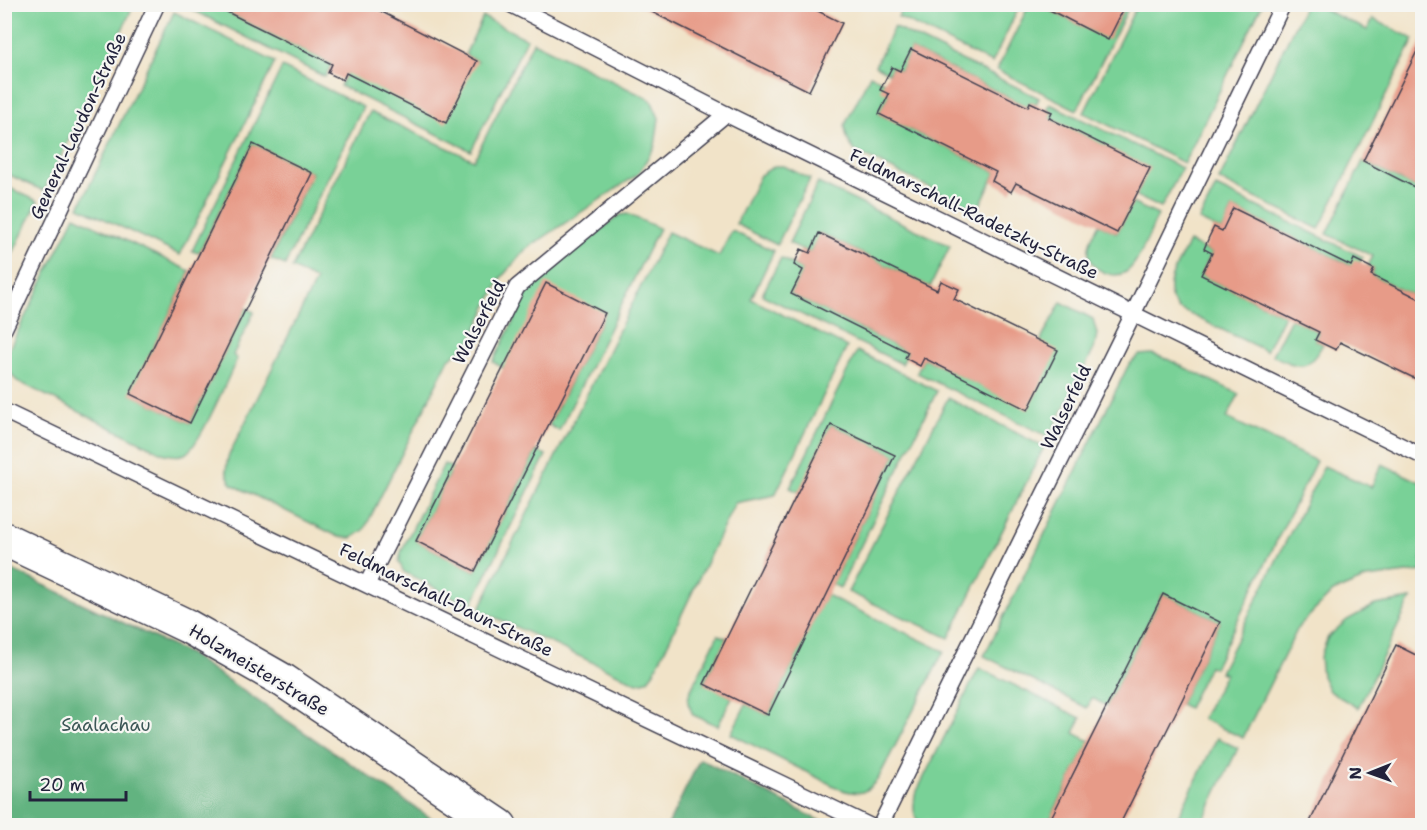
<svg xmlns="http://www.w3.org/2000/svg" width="1427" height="830" font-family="'Shantell Sans',sans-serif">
<rect width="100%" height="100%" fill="#f6f6f2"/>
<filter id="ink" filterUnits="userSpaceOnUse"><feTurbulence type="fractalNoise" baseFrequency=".0167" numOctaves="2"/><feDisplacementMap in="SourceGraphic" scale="12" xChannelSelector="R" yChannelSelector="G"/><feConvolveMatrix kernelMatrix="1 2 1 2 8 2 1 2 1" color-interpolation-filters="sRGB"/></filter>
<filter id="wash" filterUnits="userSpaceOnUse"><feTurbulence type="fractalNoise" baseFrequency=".008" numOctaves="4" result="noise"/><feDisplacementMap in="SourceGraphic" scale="24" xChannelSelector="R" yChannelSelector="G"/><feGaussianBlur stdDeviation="1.35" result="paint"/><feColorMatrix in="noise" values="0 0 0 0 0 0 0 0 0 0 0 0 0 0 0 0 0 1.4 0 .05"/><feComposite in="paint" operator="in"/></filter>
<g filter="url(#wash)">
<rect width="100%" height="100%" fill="#f1e3c8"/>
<g fill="#79d197" stroke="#4e7a69" stroke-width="1.5">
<path d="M 5,4 L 134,5 L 44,191 L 5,173 Z"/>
<path d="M 183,5 L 213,5 L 332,64 L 325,77 Z"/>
<path d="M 904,5 L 904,4 L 1020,5 L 992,63 L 898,17 Z"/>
<path d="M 1029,5 L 1041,5 L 1041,6 L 1108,39 L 1126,5 L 1130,5 L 1077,110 L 997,70 Z"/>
<path d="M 1137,5 L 1262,5 L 1184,163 L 1084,113 Z"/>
<path d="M 1305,5 L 1315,5 L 1367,30 L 1373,19 L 1414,39 L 1319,229 L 1219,180 Z"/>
<path d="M 174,12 L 275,62 L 180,255 L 79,207 Z"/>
<path d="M 483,17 L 527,39 L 471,151 L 340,86 L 346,73 L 477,61 L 465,55 Z"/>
<path d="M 894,27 L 1039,98 L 1036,104 L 1030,102 L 1028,107 L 911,49 L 900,71 L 892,67 L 889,73 L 875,66 Z"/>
<path d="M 533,42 L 651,100 L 659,118 L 655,146 L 638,174 L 525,250 L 501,278 L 469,344 L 449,359 L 364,530 L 352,538 L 339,537 L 231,484 L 226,471 L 228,457 L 316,280 L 292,268 L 370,112 L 474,160 Z"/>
<path d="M 282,67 L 363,107 L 285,265 L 271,259 L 312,173 L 253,144 L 199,253 L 192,251 Z"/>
<path d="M 870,75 L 884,82 L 889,94 L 879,114 L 996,172 L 977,211 L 855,151 C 848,143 845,136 845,125 Z"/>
<path d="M 1050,104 L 1182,168 L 1161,208 L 1136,196 L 1149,168 L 1049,118 L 1052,112 L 1047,110 Z"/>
<path d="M 1363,161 L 1422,191 L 1422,300 L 1371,275 L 1374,269 L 1368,266 L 1373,256 L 1327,234 Z"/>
<path d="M 775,166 L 784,166 L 810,179 L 777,245 L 736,224 L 760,175 Z"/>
<path d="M 818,183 L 950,246 L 930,287 L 820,233 L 810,253 L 789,243 Z"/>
<path d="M 5,186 L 38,201 L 5,270 Z"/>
<path d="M 1216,187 L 1363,257 L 1360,262 L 1351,266 L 1233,208 L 1222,231 L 1199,220 Z"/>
<path d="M 1132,203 L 1158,215 C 1151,229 1139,264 1126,272 C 1113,280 1091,270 1089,255 C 1087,244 1094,234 1099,224 L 1117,233 Z"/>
<path d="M 627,214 L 659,228 L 559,431 L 549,425 L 605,313 L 503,368 L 493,362 L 531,286 L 542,274 L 620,215 Z"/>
<path d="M 75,216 L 190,271 L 131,394 L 190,423 L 246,308 L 254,312 L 233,355 L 237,359 C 228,377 200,446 185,454 C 178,457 170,455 162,453 L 17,381 C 8,372 6,364 8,351 Z"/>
<path d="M 732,231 L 774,251 L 751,299 L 847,347 L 775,495 L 735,503 L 654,672 L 647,681 L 637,683 L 479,610 L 668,232 L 719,256 Z"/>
<path d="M 1189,242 L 1212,253 L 1201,275 L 1284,315 L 1266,351 L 1179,309 C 1158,288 1178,264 1189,242 Z"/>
<path d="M 781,258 L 803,270 L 791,294 L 908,352 L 902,364 L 762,295 Z"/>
<path d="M 1061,302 L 1093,319 L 1097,334 L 1094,349 L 1049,437 L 917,373 L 924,358 L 1028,409 L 1040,342 Z"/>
<path d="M 1291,318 L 1319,332 L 1315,340 L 1323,344 C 1307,373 1299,368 1272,355 Z"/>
<path d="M 857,351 L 937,391 L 840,588 L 832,584 L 895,455 L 831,425 L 799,492 L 790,488 Z"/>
<path d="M 1152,354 L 1167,359 L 1239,394 L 1227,418 L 1316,461 L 1214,668 L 1209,666 L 1188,708 L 1180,704 L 1220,622 L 1163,594 L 1107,706 L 1092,698 L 1087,708 L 984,656 L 1128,366 L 1139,355 Z"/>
<path d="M 948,398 L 1044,447 L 949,638 L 848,592 Z"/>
<path d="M 536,451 L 546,455 L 471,606 L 404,572 L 399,562 L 401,552 L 444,464 L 453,468 L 416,541 L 475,571 Z"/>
<path d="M 1382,464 L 1422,483 L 1422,571 L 1367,578 L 1333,592 L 1299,626 L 1243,738 L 1202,719 L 1225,674 L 1220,672 L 1324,466 L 1371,487 Z"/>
<path d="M 826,595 L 944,651 L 878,779 C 865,794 861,795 842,790 L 731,734 L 746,704 L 768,715 Z"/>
<path d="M 1411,599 L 1358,708 L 1329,691 L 1322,676 L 1320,657 L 1328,637 L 1347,620 L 1375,605 Z"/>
<path d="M 718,635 L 727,638 L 704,683 L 732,697 L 718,726 L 693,715 L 688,703 L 689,694 Z"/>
<path d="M 979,668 L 1081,718 L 1074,733 L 1090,741 L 1047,825 L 920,825 C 913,815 913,807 915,795 Z"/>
<path d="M 1217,738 L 1238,748 L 1201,825 L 1174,825 Z"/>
</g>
<g fill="#62b380" stroke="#426a5e" stroke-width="1.5">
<path d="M 4,566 L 189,654 L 441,825 L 5,825 Z"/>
<path d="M 700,759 L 828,825 L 668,825 Z"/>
</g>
<g id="blocks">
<g fill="#e79b88">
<path d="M 636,4 L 804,4 L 842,23 L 809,91 Z"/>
<path d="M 1038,4 L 1126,4 L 1108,40 Z"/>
<path d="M 213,5 L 378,5 L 376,9 L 477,61 L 446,123 L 346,73 L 343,80 L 328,73 L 332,64 Z"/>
<path d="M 1422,41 L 1422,191 L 1363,161 Z"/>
<path d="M 911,49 L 1028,107 L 1030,102 L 1047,110 L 1052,112 L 1049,118 L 1150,168 L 1117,233 L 1016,183 L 1011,192 L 992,181 L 996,172 L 879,114 L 889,94 L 880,90 L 892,67 L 900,71 Z"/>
<path d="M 253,144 L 312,173 L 190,423 L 130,394 Z"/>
<path d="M 1233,208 L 1351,266 L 1354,259 L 1374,269 L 1371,275 L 1422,300 L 1422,382 L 1340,342 L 1336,350 L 1315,340 L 1319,332 L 1201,275 L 1212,253 L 1204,249 L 1209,237 L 1214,227 L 1222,231 Z"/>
<path d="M 819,233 L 937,290 L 941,281 L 959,289 L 954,299 L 1058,350 L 1028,410 L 924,358 L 920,366 L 905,358 L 908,352 L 791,294 L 803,270 L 794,265 L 801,249 L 810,253 Z"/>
<path d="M 546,283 L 605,313 L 475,571 L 416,541 Z"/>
<path d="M 831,425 L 895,455 L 768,715 L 704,684 Z"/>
<path d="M 1163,594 L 1220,622 L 1180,704 L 1119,826 L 1047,826 Z"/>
<path d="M 1396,645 L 1422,658 L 1422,826 L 1308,826 Z"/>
</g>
</g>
</g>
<g filter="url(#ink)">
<use href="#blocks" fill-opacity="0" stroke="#413f50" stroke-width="1.5"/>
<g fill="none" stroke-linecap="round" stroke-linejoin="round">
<g stroke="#413f50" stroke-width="18">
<g id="service">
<path d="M 510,4 L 726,114 L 1422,456"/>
<path d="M 4,329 L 157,4"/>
<path d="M 4,411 L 870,826"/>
<path d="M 367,584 L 517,287 L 726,114"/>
<path d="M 880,826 L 1133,314 L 1283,4"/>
</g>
</g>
<g stroke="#413f50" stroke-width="36">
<path id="tertiary" d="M 4,539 L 187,626 L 284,681 L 500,826"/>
</g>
<use href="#service" stroke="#fff" stroke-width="15"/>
<use href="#tertiary" stroke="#fff" stroke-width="33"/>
</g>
</g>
<g text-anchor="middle" stroke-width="4.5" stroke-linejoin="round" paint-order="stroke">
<g font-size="18" fill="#22223b" stroke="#f6f6f2">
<text transform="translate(78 126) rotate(-65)" y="6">General-Laudon-Straße</text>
<text transform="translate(974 214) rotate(26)" y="6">Feldmarschall-Radetzky-Straße</text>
<text transform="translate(479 322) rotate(-62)" y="6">Walserfeld</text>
<text transform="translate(1066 407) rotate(-64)" y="6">Walserfeld</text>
<text transform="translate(446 600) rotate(26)" y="6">Feldmarschall-Daun-Straße</text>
<text transform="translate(259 670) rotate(31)" y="6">Holzmeisterstraße</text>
</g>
<g font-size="18" fill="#3c5757" stroke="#f6f6f2">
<text x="106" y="731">Saalachau</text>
</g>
</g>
<rect width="1427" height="830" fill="none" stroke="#f6f6f2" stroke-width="24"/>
<g transform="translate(1370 773) rotate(269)" stroke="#f6f6f2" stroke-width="4.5" paint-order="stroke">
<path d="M0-4.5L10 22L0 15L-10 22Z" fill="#22223b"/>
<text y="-9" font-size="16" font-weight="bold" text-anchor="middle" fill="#22223b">N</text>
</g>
<path d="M30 791v9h96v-9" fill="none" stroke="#22223b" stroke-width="3"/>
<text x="39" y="791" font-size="18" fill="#22223b" stroke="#f6f6f2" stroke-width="4.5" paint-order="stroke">20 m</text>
</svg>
